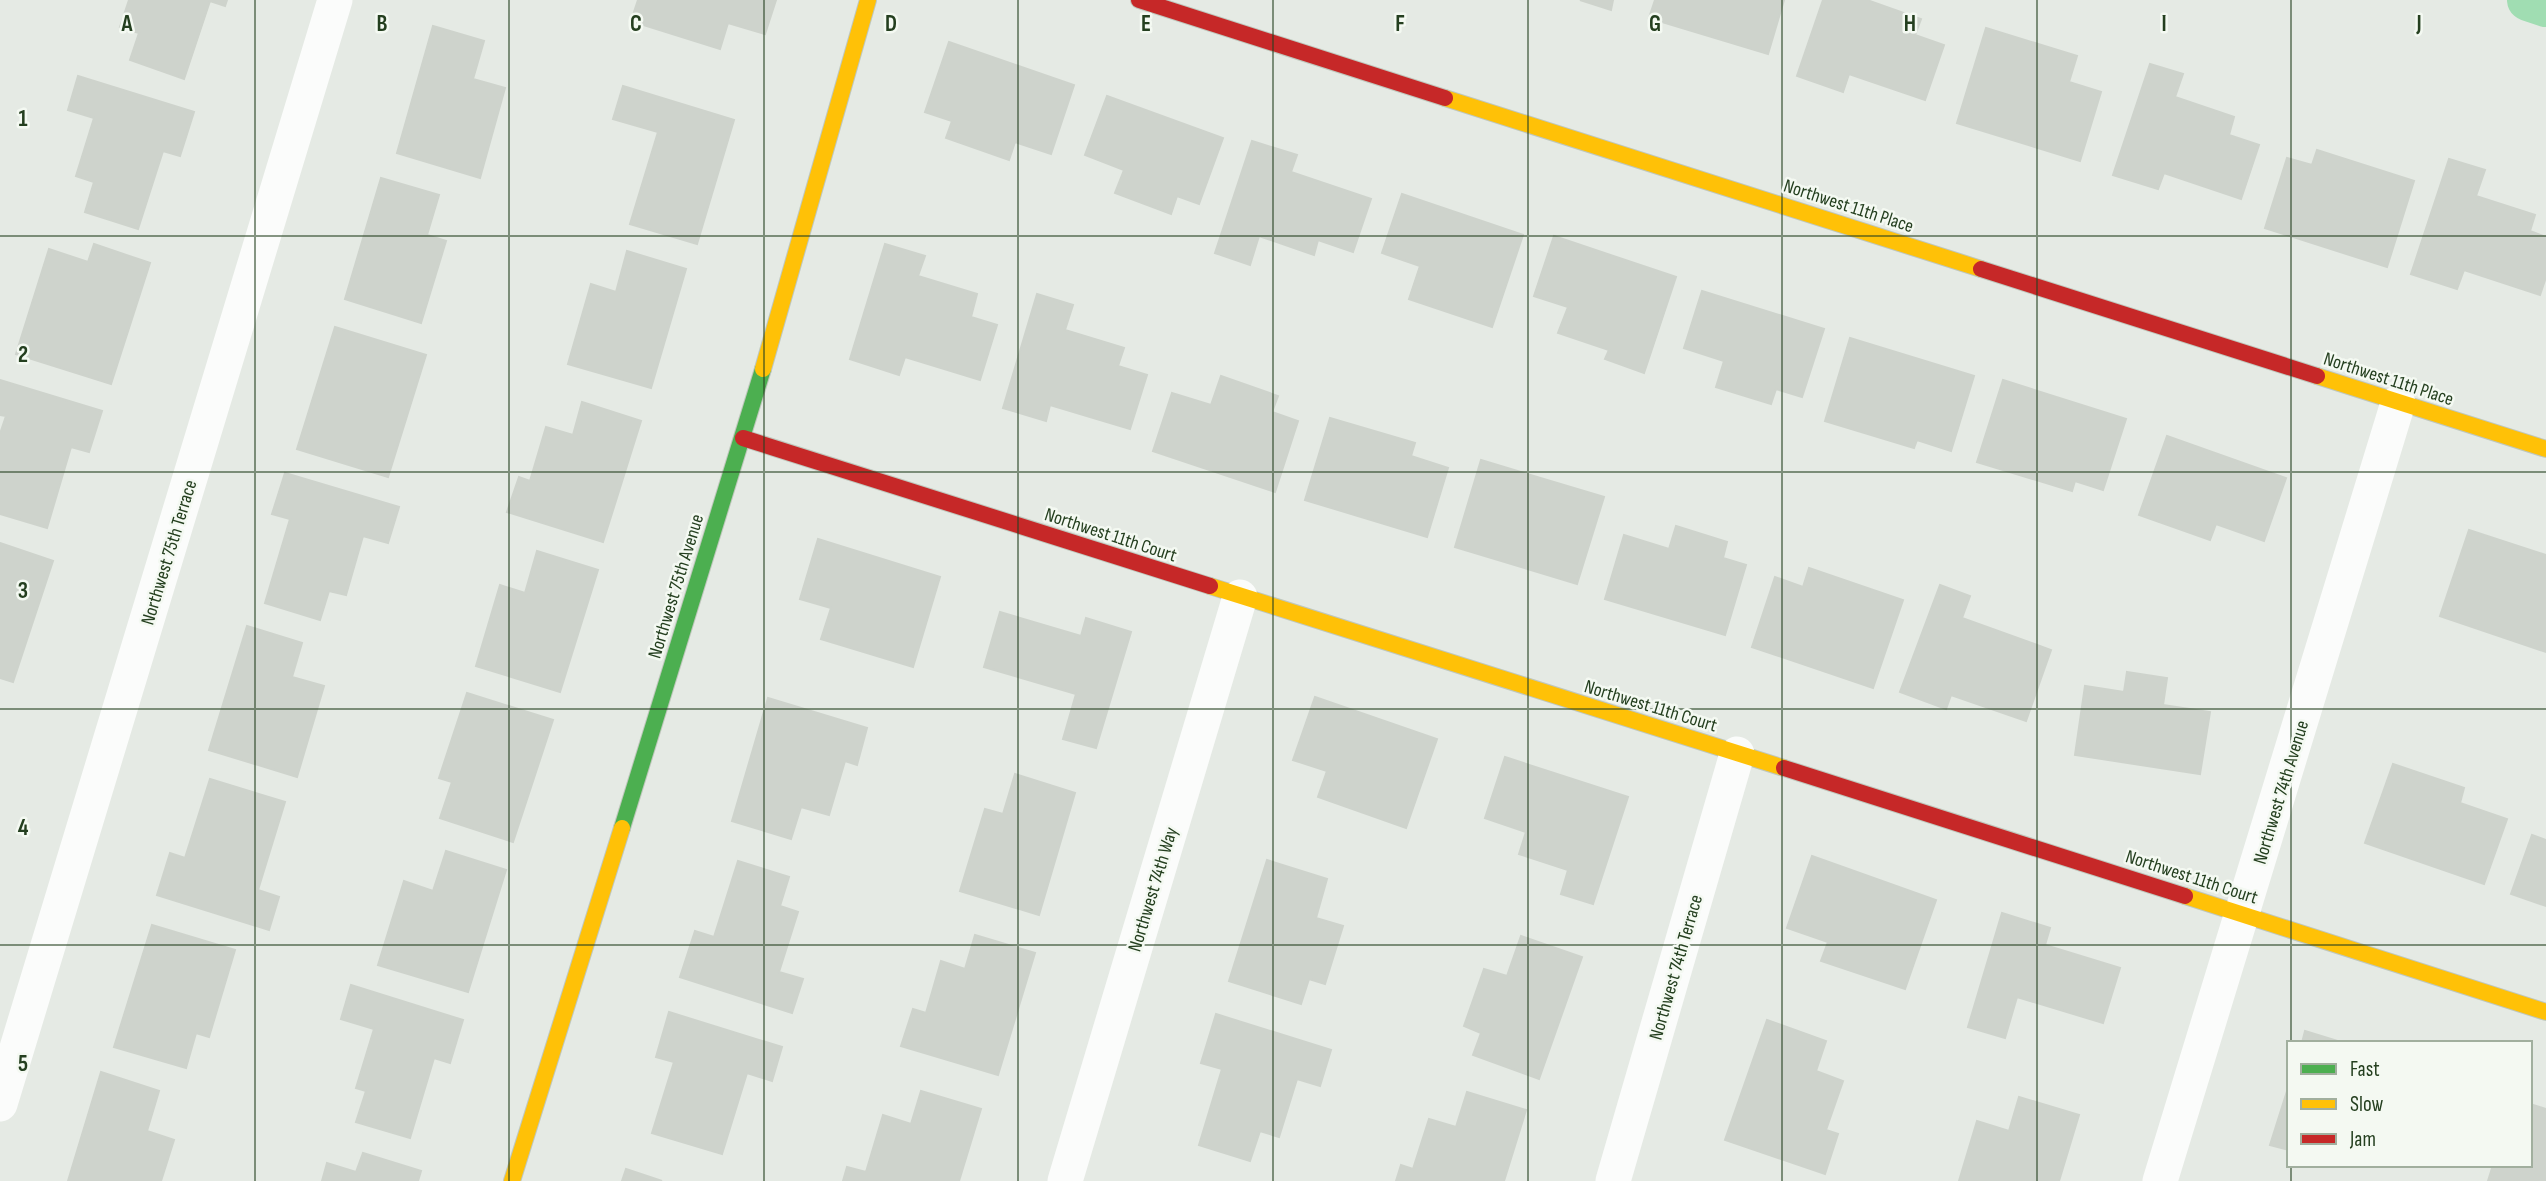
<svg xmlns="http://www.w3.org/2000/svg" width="2546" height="1181" font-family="'Sofia Sans Condensed',sans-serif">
<rect width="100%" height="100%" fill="#e5eae4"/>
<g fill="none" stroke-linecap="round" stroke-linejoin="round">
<path stroke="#a0ddb2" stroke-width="42" d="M 2528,0 L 2546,6"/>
</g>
<g fill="#ced3cc" stroke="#ced3cc" stroke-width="2">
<path d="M 129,0 L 227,0 L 225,6 L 210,1 L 184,79 L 130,60 L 139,33 L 120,27 Z"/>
<path d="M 638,0 L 776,0 L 765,34 L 728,23 L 720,49 L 631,21 Z"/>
<path d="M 1580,0 L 1613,0 L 1611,10 Z"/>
<path d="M 1655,0 L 1784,0 L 1768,54 L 1649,18 Z"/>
<path d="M 1823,0 L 1867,0 L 1921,19 L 1915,35 L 1944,45 L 1925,100 L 1849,74 L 1843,92 L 1797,76 Z"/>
<path d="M 433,26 L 484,41 L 473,79 L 505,88 L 480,178 L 397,153 Z"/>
<path d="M 1986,28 L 2077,56 L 2069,82 L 2101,92 L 2080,161 L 1957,123 Z"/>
<path d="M 949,42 L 1074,85 L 1051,154 L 1015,142 L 1009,160 L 946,138 L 952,121 L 925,112 Z"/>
<path d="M 2150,64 L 2183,74 L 2175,97 L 2234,117 L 2229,135 L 2259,145 L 2241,199 L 2164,173 L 2158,189 L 2113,175 Z"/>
<path d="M 78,76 L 194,112 L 180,156 L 163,151 L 138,229 L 85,212 L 94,182 L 76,176 L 94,118 L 68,110 Z"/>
<path d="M 623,86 L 734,120 L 697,244 L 630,224 L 658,132 L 613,119 Z"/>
<path d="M 1107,96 L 1223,138 L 1199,204 L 1177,196 L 1171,214 L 1115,193 L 1124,170 L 1085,155 Z"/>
<path d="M 1252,141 L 1297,155 L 1291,172 L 1371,199 L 1353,252 L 1318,240 L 1314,255 L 1259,236 L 1250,265 L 1215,253 Z"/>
<path d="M 2317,150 L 2414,181 L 2387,267 L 2265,228 L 2287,158 L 2312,165 Z"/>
<path d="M 2449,159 L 2485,170 L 2476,196 L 2535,215 L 2530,231 L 2546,237 L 2546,277 L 2540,295 L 2464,270 L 2457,289 L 2411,274 Z"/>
<path d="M 381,178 L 439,195 L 427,235 L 446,241 L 421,323 L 345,299 Z"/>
<path d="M 1402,194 L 1523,235 L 1492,327 L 1409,299 L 1420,266 L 1382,253 Z"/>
<path d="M 1554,236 L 1676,277 L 1644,373 L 1605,359 L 1609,350 L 1558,333 L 1568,307 L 1534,296 Z"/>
<path d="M 94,244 L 150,263 L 111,384 L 16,354 L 49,249 L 88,262 Z"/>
<path d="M 885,244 L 925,256 L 918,276 L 977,294 L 971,317 L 997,325 L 980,380 L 905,357 L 899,375 L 850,359 Z"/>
<path d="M 627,251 L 686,269 L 651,388 L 568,364 L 591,284 L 616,292 Z"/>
<path d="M 1702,291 L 1824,329 L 1802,397 L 1776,389 L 1771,404 L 1716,387 L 1724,361 L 1684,348 Z"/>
<path d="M 1037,294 L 1073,305 L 1065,330 L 1124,348 L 1118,366 L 1147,375 L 1130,429 L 1050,405 L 1046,421 L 1003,408 Z"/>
<path d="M 335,327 L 426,355 L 388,477 L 297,449 Z"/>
<path d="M 1850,338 L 1974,376 L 1951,451 L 1917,440 L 1914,448 L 1825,421 Z"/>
<path d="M 1221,376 L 1278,396 L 1272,412 L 1298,421 L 1275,492 L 1153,451 L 1172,393 L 1211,405 Z"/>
<path d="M 0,380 L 102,411 L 89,452 L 71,447 L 47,528 L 0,514 L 0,434 L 6,416 L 0,415 Z"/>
<path d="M 2003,380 L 2126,419 L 2103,490 L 2075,481 L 2072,491 L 1977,462 Z"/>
<path d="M 582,402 L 641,421 L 603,542 L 507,512 L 519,477 L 530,481 L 546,427 L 573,435 Z"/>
<path d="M 1330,418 L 1415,443 L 1411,456 L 1448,468 L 1427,537 L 1305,500 Z"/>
<path d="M 2167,436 L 2286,478 L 2264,541 L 2216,524 L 2210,540 L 2139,515 Z"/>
<path d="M 1481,460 L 1604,497 L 1577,584 L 1455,547 Z"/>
<path d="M 285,473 L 399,507 L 388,543 L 363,536 L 346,595 L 329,591 L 320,620 L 265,603 L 290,519 L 272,514 Z"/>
<path d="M 1676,526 L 1727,542 L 1723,558 L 1746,565 L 1725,635 L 1605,599 L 1624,535 L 1669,549 Z"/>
<path d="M 2469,530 L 2546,555 L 2546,652 L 2440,616 Z"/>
<path d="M 818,539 L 940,577 L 913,667 L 821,639 L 831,608 L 800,599 Z"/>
<path d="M 0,543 L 53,561 L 13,682 L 0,678 Z"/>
<path d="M 537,551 L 598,570 L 560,692 L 476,666 L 500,585 L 525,593 Z"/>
<path d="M 1809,568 L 1903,600 L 1873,688 L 1752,647 L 1775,577 L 1803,587 Z"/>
<path d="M 1940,585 L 1970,596 L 1962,618 L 2051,650 L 2026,721 L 1951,695 L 1946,709 L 1900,692 Z"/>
<path d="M 1000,612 L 1081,636 L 1086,618 L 1131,632 L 1096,748 L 1063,739 L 1076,694 L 984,667 Z"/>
<path d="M 247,626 L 302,643 L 292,677 L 324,686 L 297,777 L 209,750 Z"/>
<path d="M 2127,672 L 2167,678 L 2163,705 L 2210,712 L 2200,774 L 2075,755 L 2085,686 L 2124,692 Z"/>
<path d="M 467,693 L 553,720 L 513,842 L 440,818 L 452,782 L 439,778 Z"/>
<path d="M 1315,697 L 1437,739 L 1406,828 L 1318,797 L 1327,771 L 1293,760 Z"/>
<path d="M 768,698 L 867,728 L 857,765 L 845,761 L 829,815 L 801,807 L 791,839 L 732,821 Z"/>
<path d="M 1505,757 L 1628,797 L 1593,904 L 1561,894 L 1568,870 L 1519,854 L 1526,832 L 1485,818 Z"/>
<path d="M 2393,764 L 2464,788 L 2460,803 L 2507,819 L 2484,884 L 2365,843 Z"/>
<path d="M 1015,774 L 1075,793 L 1039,915 L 960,891 L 985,809 L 1003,814 Z"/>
<path d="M 210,779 L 285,802 L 258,890 L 279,897 L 269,930 L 157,895 L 170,853 L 185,858 Z"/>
<path d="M 2532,835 L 2546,840 L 2546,906 L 2511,894 Z"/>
<path d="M 446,851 L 506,870 L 468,992 L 378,965 L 404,881 L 433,891 Z"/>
<path d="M 1812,856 L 1936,900 L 1905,989 L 1821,961 L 1828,942 L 1787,928 Z"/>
<path d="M 1267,860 L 1327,879 L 1316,918 L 1343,926 L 1325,984 L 1309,979 L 1301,1004 L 1229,981 Z"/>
<path d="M 738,861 L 789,877 L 780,906 L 798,912 L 779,972 L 803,979 L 792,1013 L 680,977 L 695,931 L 714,937 Z"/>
<path d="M 2002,913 L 2050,928 L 2045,945 L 2120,968 L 2103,1023 L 2017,997 L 2005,1038 L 1968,1027 Z"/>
<path d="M 152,925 L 235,950 L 209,1037 L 196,1033 L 186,1068 L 114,1047 Z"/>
<path d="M 975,935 L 1035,953 L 998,1075 L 901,1046 L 913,1009 L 926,1013 L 941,961 L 965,969 Z"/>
<path d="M 1521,936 L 1582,957 L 1539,1079 L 1473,1055 L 1481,1033 L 1464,1026 L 1484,969 L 1507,976 Z"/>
<path d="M 351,985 L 463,1020 L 450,1063 L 434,1058 L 410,1138 L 356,1122 L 366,1091 L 356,1088 L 374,1029 L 341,1019 Z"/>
<path d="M 669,1012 L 782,1047 L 772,1081 L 747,1073 L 722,1154 L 652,1133 L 674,1062 L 656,1057 Z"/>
<path d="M 1216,1014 L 1331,1050 L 1320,1086 L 1297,1079 L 1279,1137 L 1260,1131 L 1250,1161 L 1199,1145 L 1222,1069 L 1201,1063 Z"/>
<path d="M 1767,1020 L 1826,1041 L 1816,1071 L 1843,1081 L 1826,1130 L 1838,1134 L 1825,1174 L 1725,1140 Z"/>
<path d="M 2305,1031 L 2344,1043 L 2302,1043 Z"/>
<path d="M 101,1072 L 159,1091 L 147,1131 L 174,1140 L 161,1181 L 68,1181 Z"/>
<path d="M 2289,1085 L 2289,1150 L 2270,1145 Z"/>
<path d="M 921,1091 L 981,1109 L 959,1181 L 843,1181 L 847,1167 L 866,1172 L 883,1115 L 911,1124 Z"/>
<path d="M 1467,1092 L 1526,1110 L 1504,1181 L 1396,1181 L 1401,1165 L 1413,1169 L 1429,1119 L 1456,1127 Z"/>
<path d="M 2019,1097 L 2079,1115 L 2059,1181 L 1959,1181 L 1977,1121 L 2009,1131 Z"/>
<path d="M 2530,1104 L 2546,1109 L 2545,1181 L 2488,1181 L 2493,1165 L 2530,1165 Z"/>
<path d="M 363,1153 L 421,1171 L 418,1181 L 322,1181 L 327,1163 L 356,1172 Z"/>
<path d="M 626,1169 L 662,1181 L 622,1181 Z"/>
</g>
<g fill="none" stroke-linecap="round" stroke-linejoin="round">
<g stroke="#bfc7bc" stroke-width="18">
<path id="fast" d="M 622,828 L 763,369"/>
</g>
<g stroke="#bfc7bc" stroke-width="18">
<g id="slow">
<path d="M 1445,98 L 1981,269"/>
<path d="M 763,369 L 868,0"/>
<path d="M 2317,376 L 2546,449"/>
<path d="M 1210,586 L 1784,768"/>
<path d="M 2185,896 L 2546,1012"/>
<path d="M 512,1181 L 622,828"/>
</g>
</g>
<g stroke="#bfc7bc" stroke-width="18">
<g id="jam">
<path d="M 1139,0 L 1445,98"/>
<path d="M 1981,269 L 2317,376"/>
<path d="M 743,438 L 1210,586"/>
<path d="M 1784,768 L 2185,896"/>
</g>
</g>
<g stroke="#fbfcfb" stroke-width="35">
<path d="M 0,1104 L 335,0"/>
<path d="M 1065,1181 L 1240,597"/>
<path d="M 1613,1181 L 1737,754"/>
<path d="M 2160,1181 L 2398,403"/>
</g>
<use href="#fast" stroke="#4caf50" stroke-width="16"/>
<use href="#slow" stroke="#ffc107" stroke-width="16"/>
<use href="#jam" stroke="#c62828" stroke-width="16"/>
</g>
<path fill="none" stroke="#243f1f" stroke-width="2" stroke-opacity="0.55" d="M 255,0 L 255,1181M 509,0 L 509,1181M 764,0 L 764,1181M 1018,0 L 1018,1181M 1273,0 L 1273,1181M 1528,0 L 1528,1181M 1782,0 L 1782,1181M 2037,0 L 2037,1181M 2291,0 L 2291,1043M 0,236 L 2546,236M 0,472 L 2546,472M 0,709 L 2546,709M 0,945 L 2546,945M 2291,1165 L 2291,1181"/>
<g text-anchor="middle" stroke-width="5" stroke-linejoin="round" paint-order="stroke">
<g font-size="19" fill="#243f1f" stroke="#f4f9f2">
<text transform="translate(1849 205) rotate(18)" y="7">Northwest 11th Place</text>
<text transform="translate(2389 378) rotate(18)" y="7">Northwest 11th Place</text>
<text transform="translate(1111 534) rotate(18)" y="7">Northwest 11th Court</text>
<text transform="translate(168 552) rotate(-73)" y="7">Northwest 75th Terrace</text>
<text transform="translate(675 586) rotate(-73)" y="7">Northwest 75th Avenue</text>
<text transform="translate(1651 705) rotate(17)" y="7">Northwest 11th Court</text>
<text transform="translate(2280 792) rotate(-73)" y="7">Northwest 74th Avenue</text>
<text transform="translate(2192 876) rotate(18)" y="7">Northwest 11th Court</text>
<text transform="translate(1152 889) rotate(-73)" y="7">Northwest 74th Way</text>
<text transform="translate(1675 967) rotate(-74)" y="7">Northwest 74th Terrace</text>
</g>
</g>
<g font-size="23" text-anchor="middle" font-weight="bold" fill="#243f1f" stroke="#f4f9f2" stroke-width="5" stroke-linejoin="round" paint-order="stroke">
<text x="127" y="31">A</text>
<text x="382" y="31">B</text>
<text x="636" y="31">C</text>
<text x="891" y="31">D</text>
<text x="1146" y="31">E</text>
<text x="1400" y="31">F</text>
<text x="1655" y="31">G</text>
<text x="1910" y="31">H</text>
<text x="2164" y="31">I</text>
<text x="2419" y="31">J</text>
<text x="23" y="126">1</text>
<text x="23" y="362">2</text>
<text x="23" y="598">3</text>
<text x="23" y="835">4</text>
<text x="23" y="1071">5</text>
</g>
<rect x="2287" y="1041" width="245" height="126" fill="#f4f9f2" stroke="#a1af9e" stroke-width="2"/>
<rect x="2301" y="1064" width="35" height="10" fill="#4caf50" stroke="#a1af9e" stroke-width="2"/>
<text x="2350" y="1076" font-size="21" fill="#243f1f">Fast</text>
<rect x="2301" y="1099" width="35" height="10" fill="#ffc107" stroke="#a1af9e" stroke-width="2"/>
<text x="2350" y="1111" font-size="21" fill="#243f1f">Slow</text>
<rect x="2301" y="1134" width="35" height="10" fill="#c62828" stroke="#a1af9e" stroke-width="2"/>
<text x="2350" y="1146" font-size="21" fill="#243f1f">Jam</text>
</svg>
